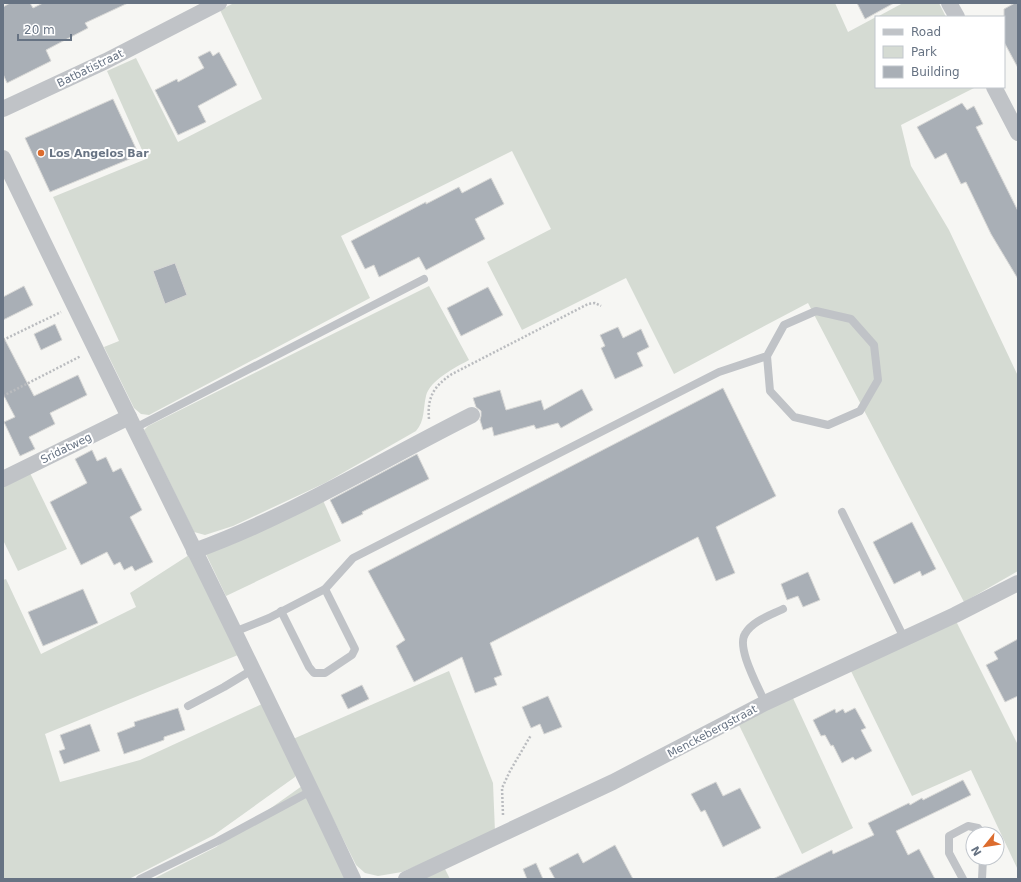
<svg xmlns="http://www.w3.org/2000/svg" width="1021" height="882" font-family="'DejaVu Sans',sans-serif">
<rect width="100%" height="100%" fill="#f6f6f3"/>
<g fill="#d5dbd3">
<path d="M 234,3 L 835,3 L 848,32 L 876,17 L 876,87 L 976,87 L 901,125 L 911,166 L 949,230 L 1018,376 L 1018,571 L 964,602 L 808,303 L 674,374 L 626,278 L 522,330 L 487,262 L 551,229 L 512,151 L 341,236 L 370,298 L 149,415 L 141,414 L 134,408 L 104,347 L 119,341 L 53,197 L 146,159 L 107,71 L 136,58 L 178,142 L 262,99 L 220,10 Z"/>
<path d="M 903,3 L 939,3 L 946,17 L 877,17 Z"/>
<path d="M 429,286 L 469,360 C 456,367 430,380 426,396 C 423,408 425,421 416,431 L 325,483 L 233,526 L 205,535 L 194,532 L 144,430 L 148,426 Z"/>
<path d="M 30,473 L 67,549 L 18,571 L 3,540 L 3,485 Z"/>
<path d="M 322,498 L 341,541 L 226,596 L 204,550 Z"/>
<path d="M 189,555 L 238,655 L 45,734 L 60,782 L 140,760 L 262,704 L 295,771 L 295,777 L 214,835 L 129,879 L 3,879 L 3,580 L 6,579 L 41,654 L 136,607 L 130,593 Z"/>
<path d="M 956,621 L 1018,745 L 1018,870 L 971,770 L 912,796 L 850,669 Z"/>
<path d="M 449,671 L 493,783 L 495,832 L 402,872 L 378,876 L 365,873 L 356,865 L 293,739 Z"/>
<path d="M 792,696 L 853,828 L 802,854 L 737,721 Z"/>
<path d="M 302,786 L 347,879 L 153,879 L 216,847 Z"/>
<path d="M 444,867 L 450,879 L 423,879 Z"/>
</g>
<g fill="#a9afb6" stroke="#d8d8d6">
<path d="M 10,3 L 30,3 L 33,8 L 43,3 L 128,3 L 85,23 L 88,28 L 46,50 L 51,61 L 7,83 L 3,74 L 3,7 Z"/>
<path d="M 857,3 L 894,3 L 865,19 Z"/>
<path d="M 1015,3 L 1018,3 L 1018,68 L 1004,42 L 1004,9 Z"/>
<path d="M 210,51 L 213,56 L 219,52 L 237,85 L 198,106 L 206,122 L 178,135 L 155,90 L 177,79 L 178,82 L 204,68 L 198,57 Z"/>
<path d="M 113,99 L 139,155 L 50,192 L 25,138 Z"/>
<path d="M 962,103 L 967,110 L 974,106 L 983,124 L 976,127 L 1018,211 L 1018,279 L 991,234 L 966,182 L 961,184 L 946,153 L 935,159 L 917,127 Z"/>
<path d="M 491,178 L 504,204 L 475,219 L 485,239 L 426,270 L 419,257 L 379,277 L 374,265 L 365,269 L 351,241 L 426,202 L 426,204 L 459,187 L 462,193 Z"/>
<path d="M 175,263 L 187,295 L 165,304 L 153,271 Z"/>
<path d="M 24,286 L 33,305 L 3,320 L 3,297 Z"/>
<path d="M 488,287 L 503,315 L 461,336 L 447,308 Z"/>
<path d="M 55,324 L 62,340 L 41,350 L 34,334 Z"/>
<path d="M 618,327 L 623,338 L 641,329 L 649,347 L 637,353 L 643,366 L 615,379 L 601,348 L 605,346 L 600,335 Z"/>
<path d="M 3,336 L 34,396 L 78,375 L 87,395 L 50,413 L 55,424 L 29,437 L 35,449 L 20,456 L 4,422 L 15,417 L 3,394 Z"/>
<path d="M 723,388 L 776,496 L 716,527 L 735,573 L 716,581 L 698,537 L 490,643 L 502,675 L 494,678 L 497,685 L 475,693 L 462,657 L 414,682 L 396,646 L 405,640 L 368,571 Z"/>
<path d="M 582,389 L 593,410 L 561,428 L 558,423 L 536,429 L 534,425 L 494,436 L 492,427 L 483,430 L 480,420 L 481,416 L 481,411 L 476,407 L 473,398 L 500,390 L 506,410 L 541,400 L 544,410 Z"/>
<path d="M 92,450 L 97,461 L 106,457 L 113,472 L 121,468 L 142,510 L 130,517 L 153,562 L 135,571 L 132,566 L 124,570 L 120,562 L 114,565 L 107,552 L 81,565 L 50,502 L 87,483 L 75,459 Z"/>
<path d="M 417,454 L 429,479 L 362,512 L 363,514 L 342,524 L 330,500 Z"/>
<path d="M 912,522 L 936,569 L 922,576 L 920,571 L 894,584 L 873,542 Z"/>
<path d="M 808,572 L 820,600 L 803,607 L 798,596 L 787,600 L 781,584 Z"/>
<path d="M 83,589 L 98,623 L 43,646 L 28,612 Z"/>
<path d="M 1018,639 L 1018,696 L 1005,702 L 986,665 L 998,659 L 994,652 Z"/>
<path d="M 362,685 L 369,699 L 348,709 L 341,695 Z"/>
<path d="M 548,696 L 562,727 L 544,734 L 540,724 L 531,728 L 522,707 Z"/>
<path d="M 178,708 L 185,730 L 164,737 L 164,740 L 124,754 L 117,733 L 135,726 L 134,722 Z"/>
<path d="M 855,708 L 866,728 L 861,730 L 872,751 L 855,760 L 853,757 L 842,763 L 833,745 L 831,746 L 825,735 L 821,736 L 813,720 L 835,709 L 836,713 L 843,709 L 845,713 Z"/>
<path d="M 90,724 L 100,751 L 64,764 L 59,751 L 65,749 L 60,735 Z"/>
<path d="M 963,780 L 971,795 L 896,831 L 908,855 L 919,849 L 935,879 L 773,879 L 832,850 L 833,854 L 874,835 L 868,823 L 909,803 L 910,805 L 922,798 L 923,800 Z"/>
<path d="M 716,782 L 723,796 L 740,788 L 761,828 L 723,847 L 705,810 L 701,812 L 691,794 Z"/>
<path d="M 615,845 L 633,879 L 555,879 L 549,868 L 578,853 L 583,863 Z"/>
<path d="M 536,863 L 543,879 L 527,879 L 523,869 Z"/>
</g>
<g fill="none" stroke-linecap="round" stroke-linejoin="round">
<g stroke="#babcbf" stroke-width="2.5" stroke-dasharray="2 2" stroke-linecap="butt">
<path d="M 3,340 L 61,312"/>
<path d="M 3,396 L 81,356"/>
<path d="M 429,419 C 427,397 434,386 452,374 L 588,304 L 595,303 L 601,306"/>
<path d="M 503,815 L 502,788 L 510,771 L 531,735"/>
</g>
<g stroke="#c0c3c7" stroke-width="8">
<path d="M 135,428 L 424,279"/>
<path d="M 842,512 L 904,638"/>
<path d="M 281,611 L 309,667 L 314,673 L 325,673 L 352,655 L 355,649 L 325,589"/>
<path d="M 234,632 L 269,618 L 325,589 L 353,558 L 719,372 L 767,356 L 784,325 L 816,311 L 851,319 L 874,345 L 878,380 L 860,411 L 828,425 L 794,417 L 770,391 L 767,356"/>
<path d="M 765,703 C 759,688 736,648 745,634 C 752,621 771,615 783,609"/>
<path d="M 188,706 L 224,687 L 252,670"/>
<path d="M 140,879 L 218,841 L 311,791"/>
<path d="M 963,879 L 949,853 L 949,836 L 968,826 L 978,828 L 982,834"/>
<path d="M 982,879 L 983,858"/>
</g>
<g stroke="#c0c3c7" stroke-width="16">
<path d="M 949,3 L 957,17"/>
<path d="M 994,87 L 1018,133"/>
<path d="M 3,109 L 106,61 L 219,3"/>
<path d="M 3,158 C 118,399 240,637 353,879"/>
<path d="M 3,479 L 129,417"/>
<path d="M 194,551 C 291,516 380,461 472,415"/>
<path d="M 406,879 L 613,782 L 765,703 L 955,615 L 1018,583"/>
</g>
</g>
<circle fill="#dc6c2e" stroke="#fff" stroke-width="1.5" cx="41" cy="153" r="4"/>
<g text-anchor="middle" stroke-width="4" stroke-linejoin="round" paint-order="stroke">
<g font-size="11" fill="#677383" stroke="#fff">
<text transform="translate(90 68) rotate(-26)" y="4">Batbatistraat</text>
<text transform="translate(66 448) rotate(-26)" y="4">Sridatweg</text>
<text transform="translate(712 731) rotate(-28)" y="4">Menckebergstraat</text>
</g>
<g font-size="11" font-weight="bold" fill="#677383" stroke="#fff" text-anchor="start">
<text x="49" y="157">Los Angelos Bar</text>
</g>
</g>
<rect width="1021" height="882" fill="none" stroke="#677383" stroke-width="8"/>
<rect x="875" y="16" width="130" height="72" fill="#ffffff" stroke="#c2c7cd"/>
<rect x="883" y="29" width="20" height="6" fill="#c0c3c7" stroke="#c2c7cd"/>
<text x="911" y="36" font-size="12" fill="#677383">Road</text>
<rect x="883" y="46" width="20" height="12" fill="#d5dbd3" stroke="#c2c7cd"/>
<text x="911" y="56" font-size="12" fill="#677383">Park</text>
<rect x="883" y="66" width="20" height="12" fill="#a9afb6" stroke="#c2c7cd"/>
<text x="911" y="76" font-size="12" fill="#677383">Building</text>
<g transform="translate(985 846) rotate(240)"><circle r="19" fill="#ffffff" stroke="#c2c7cd"/>
<path d="M0-3L7 15L0 10L-7 15Z" fill="#dc6c2e"/>
<text y="-6" font-size="11" font-weight="bold" text-anchor="middle" fill="#677383">N</text>
</g>
<path d="M18 34v6h53v-6" fill="none" stroke="#677383" stroke-width="2"/>
<text x="24" y="34" font-size="12" fill="#677383" stroke="#ffffff" stroke-width="3" paint-order="stroke">20 m</text>
</svg>
